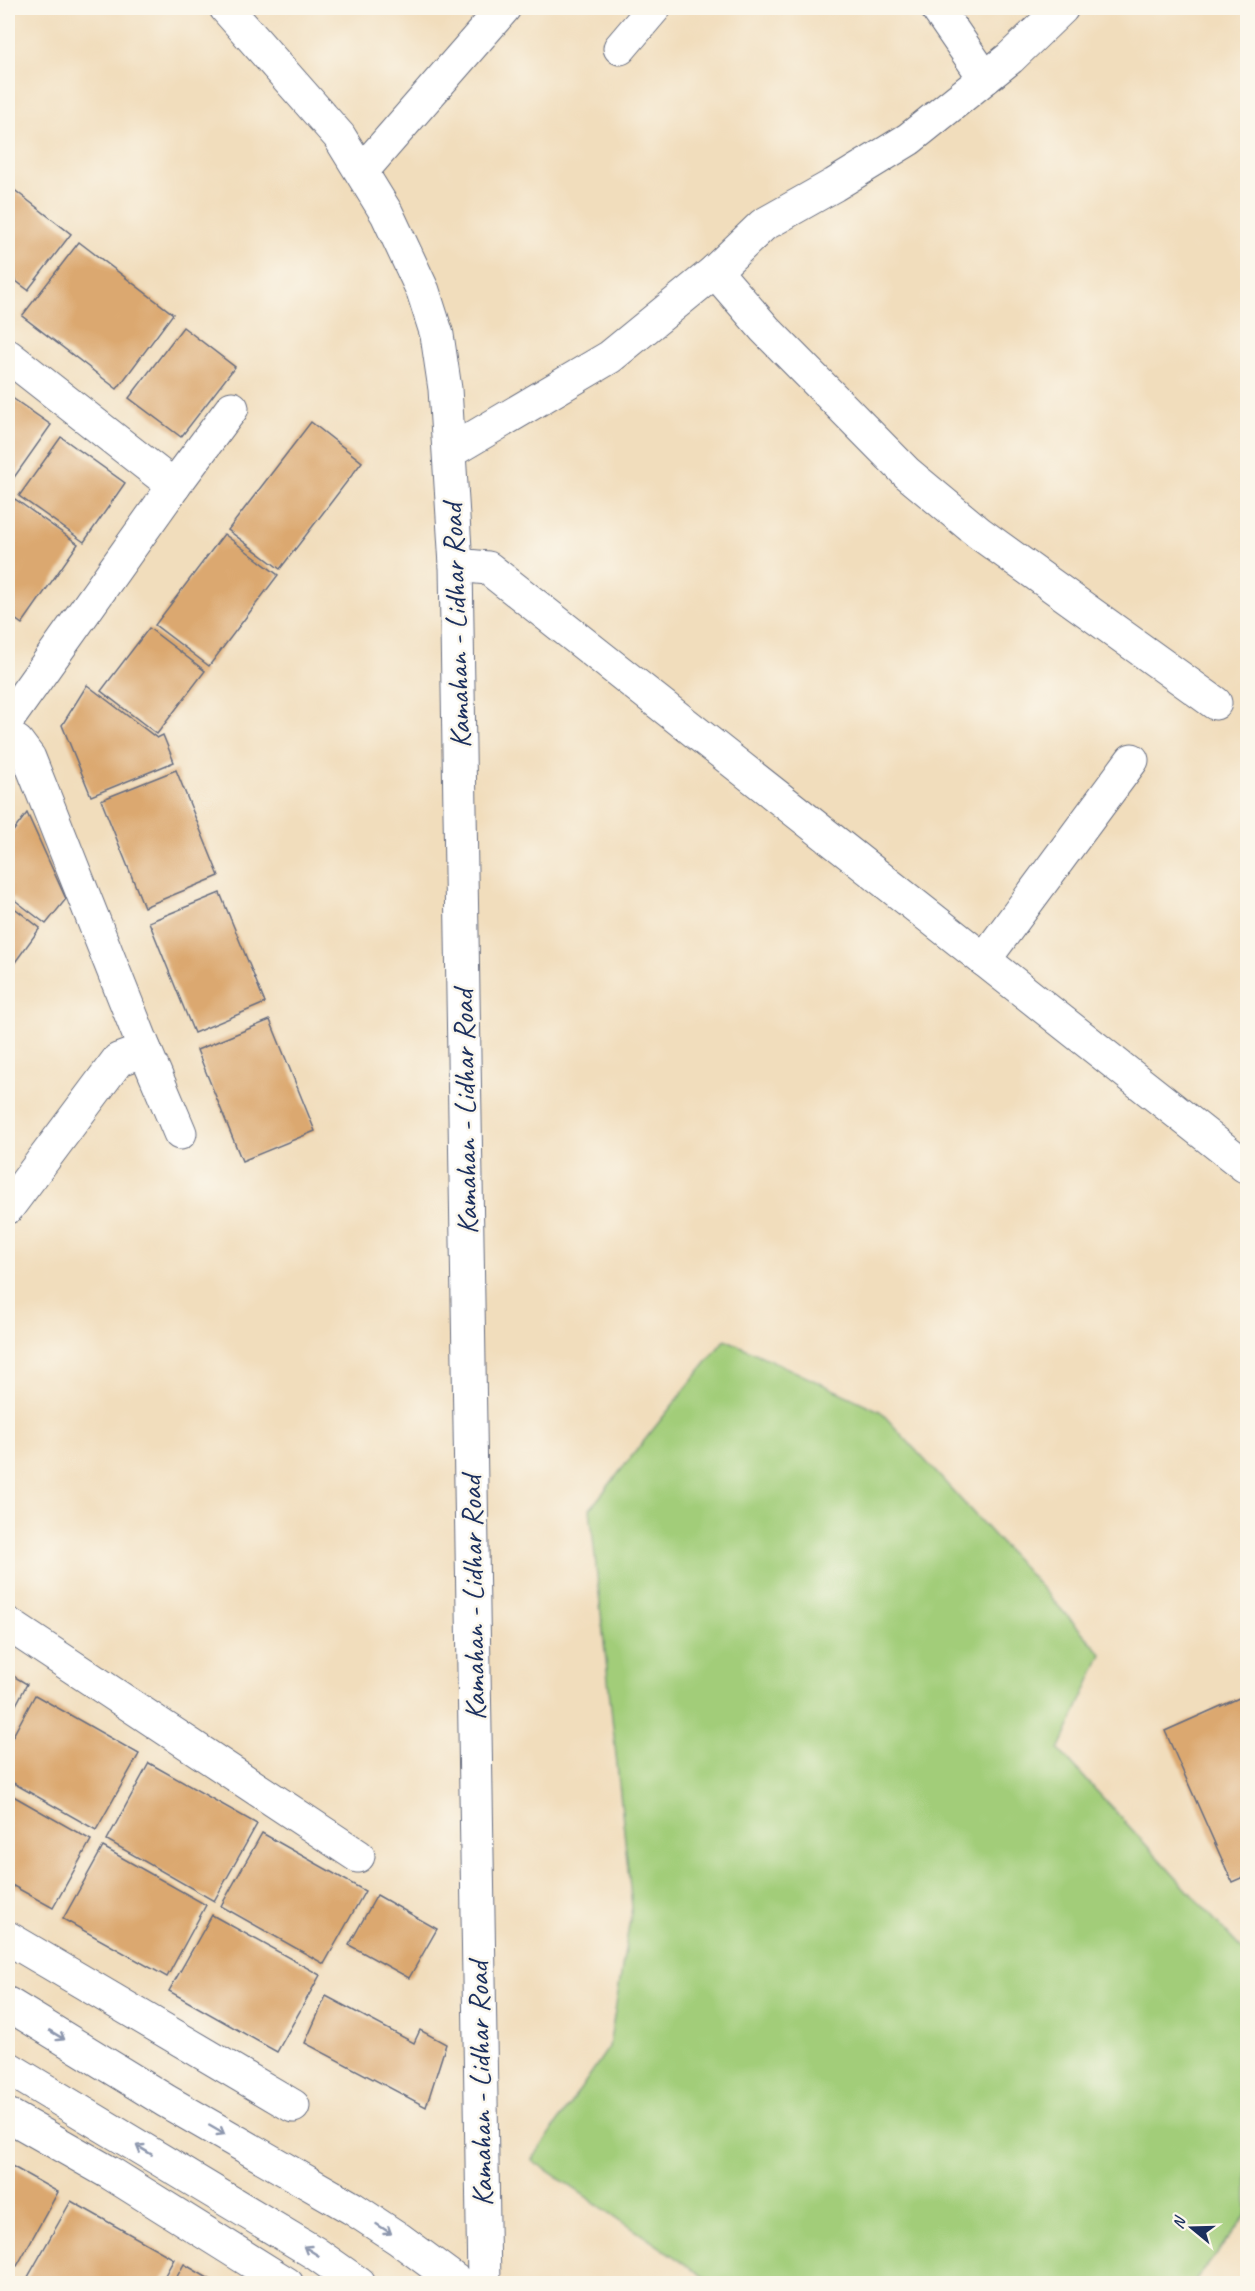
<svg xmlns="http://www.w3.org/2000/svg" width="1255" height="2291" font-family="Caveat,sans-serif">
<rect width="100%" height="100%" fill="#fbf7ec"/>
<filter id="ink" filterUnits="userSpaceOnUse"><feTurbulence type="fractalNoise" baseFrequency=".0167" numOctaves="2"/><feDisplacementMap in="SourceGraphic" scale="12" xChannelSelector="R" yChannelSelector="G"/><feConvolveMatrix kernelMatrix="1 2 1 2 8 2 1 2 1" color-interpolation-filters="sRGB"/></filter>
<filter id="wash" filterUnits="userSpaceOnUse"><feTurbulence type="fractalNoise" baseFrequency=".008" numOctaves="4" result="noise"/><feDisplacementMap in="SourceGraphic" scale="24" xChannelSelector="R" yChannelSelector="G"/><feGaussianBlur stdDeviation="1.35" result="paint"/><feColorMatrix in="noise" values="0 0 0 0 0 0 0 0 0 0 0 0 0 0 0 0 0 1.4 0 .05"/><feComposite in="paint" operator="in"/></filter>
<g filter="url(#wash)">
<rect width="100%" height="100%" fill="#f1ddbc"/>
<path fill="#a2cd79" stroke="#5e7e6c" stroke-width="1.5" d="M 725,1339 L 880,1411 L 1102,1654 L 1059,1750 L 1247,1955 L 1247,2214 L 1194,2283 L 713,2283 L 532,2160 L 609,2047 L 632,1907 L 590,1509 Z"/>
<g id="blocks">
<g fill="#dba86f">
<path d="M 8,185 L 71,234 L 28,290 L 8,275 Z"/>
<path d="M 79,242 L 173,314 L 117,389 L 22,316 Z"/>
<path d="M 183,327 L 235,367 L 181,437 L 129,398 Z"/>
<path d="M 8,395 L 51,425 L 8,486 Z"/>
<path d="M 311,422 L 362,462 L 280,569 L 228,530 Z"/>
<path d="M 61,437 L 125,483 L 84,542 L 19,496 Z"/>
<path d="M 15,499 L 78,544 L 22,624 L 8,614 L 8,509 Z"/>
<path d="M 224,534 L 278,575 L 209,666 L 155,625 Z"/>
<path d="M 149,628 L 205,671 L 157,734 L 101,691 Z"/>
<path d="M 87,685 L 157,738 L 163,735 L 174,762 L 91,796 L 62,725 Z"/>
<path d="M 176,770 L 219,876 L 144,907 L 101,800 Z"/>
<path d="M 27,813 L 66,899 L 46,924 L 8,895 L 8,838 Z"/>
<path d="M 220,893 L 265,1003 L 194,1033 L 149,922 Z"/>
<path d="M 8,903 L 40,928 L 8,972 Z"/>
<path d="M 270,1020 L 315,1131 L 242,1161 L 197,1050 Z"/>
<path d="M 8,1673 L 27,1684 L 8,1720 Z"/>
<path d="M 1248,1694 L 1248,1875 L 1232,1882 L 1165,1731 Z"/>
<path d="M 35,1695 L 139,1754 L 96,1830 L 8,1780 L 8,1745 Z"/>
<path d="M 149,1763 L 257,1824 L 214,1901 L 107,1840 Z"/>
<path d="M 8,1793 L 91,1840 L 53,1908 L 8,1883 Z"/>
<path d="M 262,1833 L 365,1891 L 324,1964 L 221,1906 Z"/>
<path d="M 103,1847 L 206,1905 L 167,1977 L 63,1919 Z"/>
<path d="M 377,1895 L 437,1929 L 409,1978 L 349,1945 Z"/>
<path d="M 212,1915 L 320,1975 L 277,2052 L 169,1991 Z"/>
<path d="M 326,1996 L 414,2043 L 420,2030 L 446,2044 L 426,2107 L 305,2043 Z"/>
<path d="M 8,2164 L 58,2192 L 17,2266 L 8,2261 Z"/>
<path d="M 71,2201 L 174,2259 L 160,2284 L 40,2284 L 28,2277 Z"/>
<path d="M 184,2264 L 218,2284 L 173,2284 Z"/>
</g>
</g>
</g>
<g filter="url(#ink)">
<use href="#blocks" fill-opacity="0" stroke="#666c7f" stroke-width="1.5"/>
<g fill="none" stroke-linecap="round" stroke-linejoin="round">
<g stroke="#666c7f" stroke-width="35">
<g id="minor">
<path d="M 937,8 L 985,78"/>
<path d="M 620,48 L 654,8"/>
<path d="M 362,171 L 504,8"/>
<path d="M 715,271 L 765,329 L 907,473 L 979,533 L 1215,703"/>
<path d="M 8,356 L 174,486"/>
<path d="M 451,451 L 610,357 L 715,271 L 763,225 L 834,185 L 909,139 L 1010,58 L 1062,8"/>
<path d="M 456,565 L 488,568 L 1245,1166"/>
<path d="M 8,719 L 174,486 L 232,408"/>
<path d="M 8,736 L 17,742 L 29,758 L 145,1050 L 180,1133"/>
<path d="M 984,960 L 1132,760"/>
<path d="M 8,1207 L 118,1060 L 145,1050"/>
<path d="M 8,1624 L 358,1856"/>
<path d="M 8,1938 L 293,2106"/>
<path d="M 8,2115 L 110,2173 L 287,2284"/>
</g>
</g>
<g stroke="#666c7f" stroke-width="35">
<g id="tertiary">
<path d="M 8,2004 L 166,2101 L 352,2208 L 399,2239 L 460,2284"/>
<path d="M 8,2068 L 315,2253 L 359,2284"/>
</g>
</g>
<g stroke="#666c7f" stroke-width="35">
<path id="secondary" d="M 226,8 L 339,136 L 387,214 L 423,291 L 437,335 L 445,389 L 456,565 L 484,2284"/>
</g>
<use href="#minor" stroke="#fff" stroke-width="33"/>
<use href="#tertiary" stroke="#fff" stroke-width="33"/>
<use href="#secondary" stroke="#fff" stroke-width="33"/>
</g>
<defs><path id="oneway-shaft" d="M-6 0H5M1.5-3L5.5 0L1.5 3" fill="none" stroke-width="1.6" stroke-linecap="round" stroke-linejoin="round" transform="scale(1.5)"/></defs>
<g stroke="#8d97ae">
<use href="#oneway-shaft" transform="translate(57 2035) rotate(31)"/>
<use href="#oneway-shaft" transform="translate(217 2130) rotate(30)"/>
<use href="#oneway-shaft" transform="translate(144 2150) rotate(-149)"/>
<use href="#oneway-shaft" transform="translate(384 2229) rotate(33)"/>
<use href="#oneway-shaft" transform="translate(311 2251) rotate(-148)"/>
</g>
</g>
<g text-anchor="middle" stroke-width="5" stroke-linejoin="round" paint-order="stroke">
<g font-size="30" fill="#1b2f5e" stroke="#fbf7ec">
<text transform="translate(456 626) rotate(-92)" y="10">Kamahan - Lidhar Road</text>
<text transform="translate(465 1112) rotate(-91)" y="10">Kamahan - Lidhar Road</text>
<text transform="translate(473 1598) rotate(-91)" y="10">Kamahan - Lidhar Road</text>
<text transform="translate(480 2084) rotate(-91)" y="10">Kamahan - Lidhar Road</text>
</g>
</g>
<rect width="1255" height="2291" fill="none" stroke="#fbf7ec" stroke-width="30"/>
<g transform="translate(1192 2228) rotate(289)" stroke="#fbf7ec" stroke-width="4.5" paint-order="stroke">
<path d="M0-4.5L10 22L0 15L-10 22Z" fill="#1b2f5e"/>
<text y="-9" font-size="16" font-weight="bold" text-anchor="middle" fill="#1b2f5e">N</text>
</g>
</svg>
